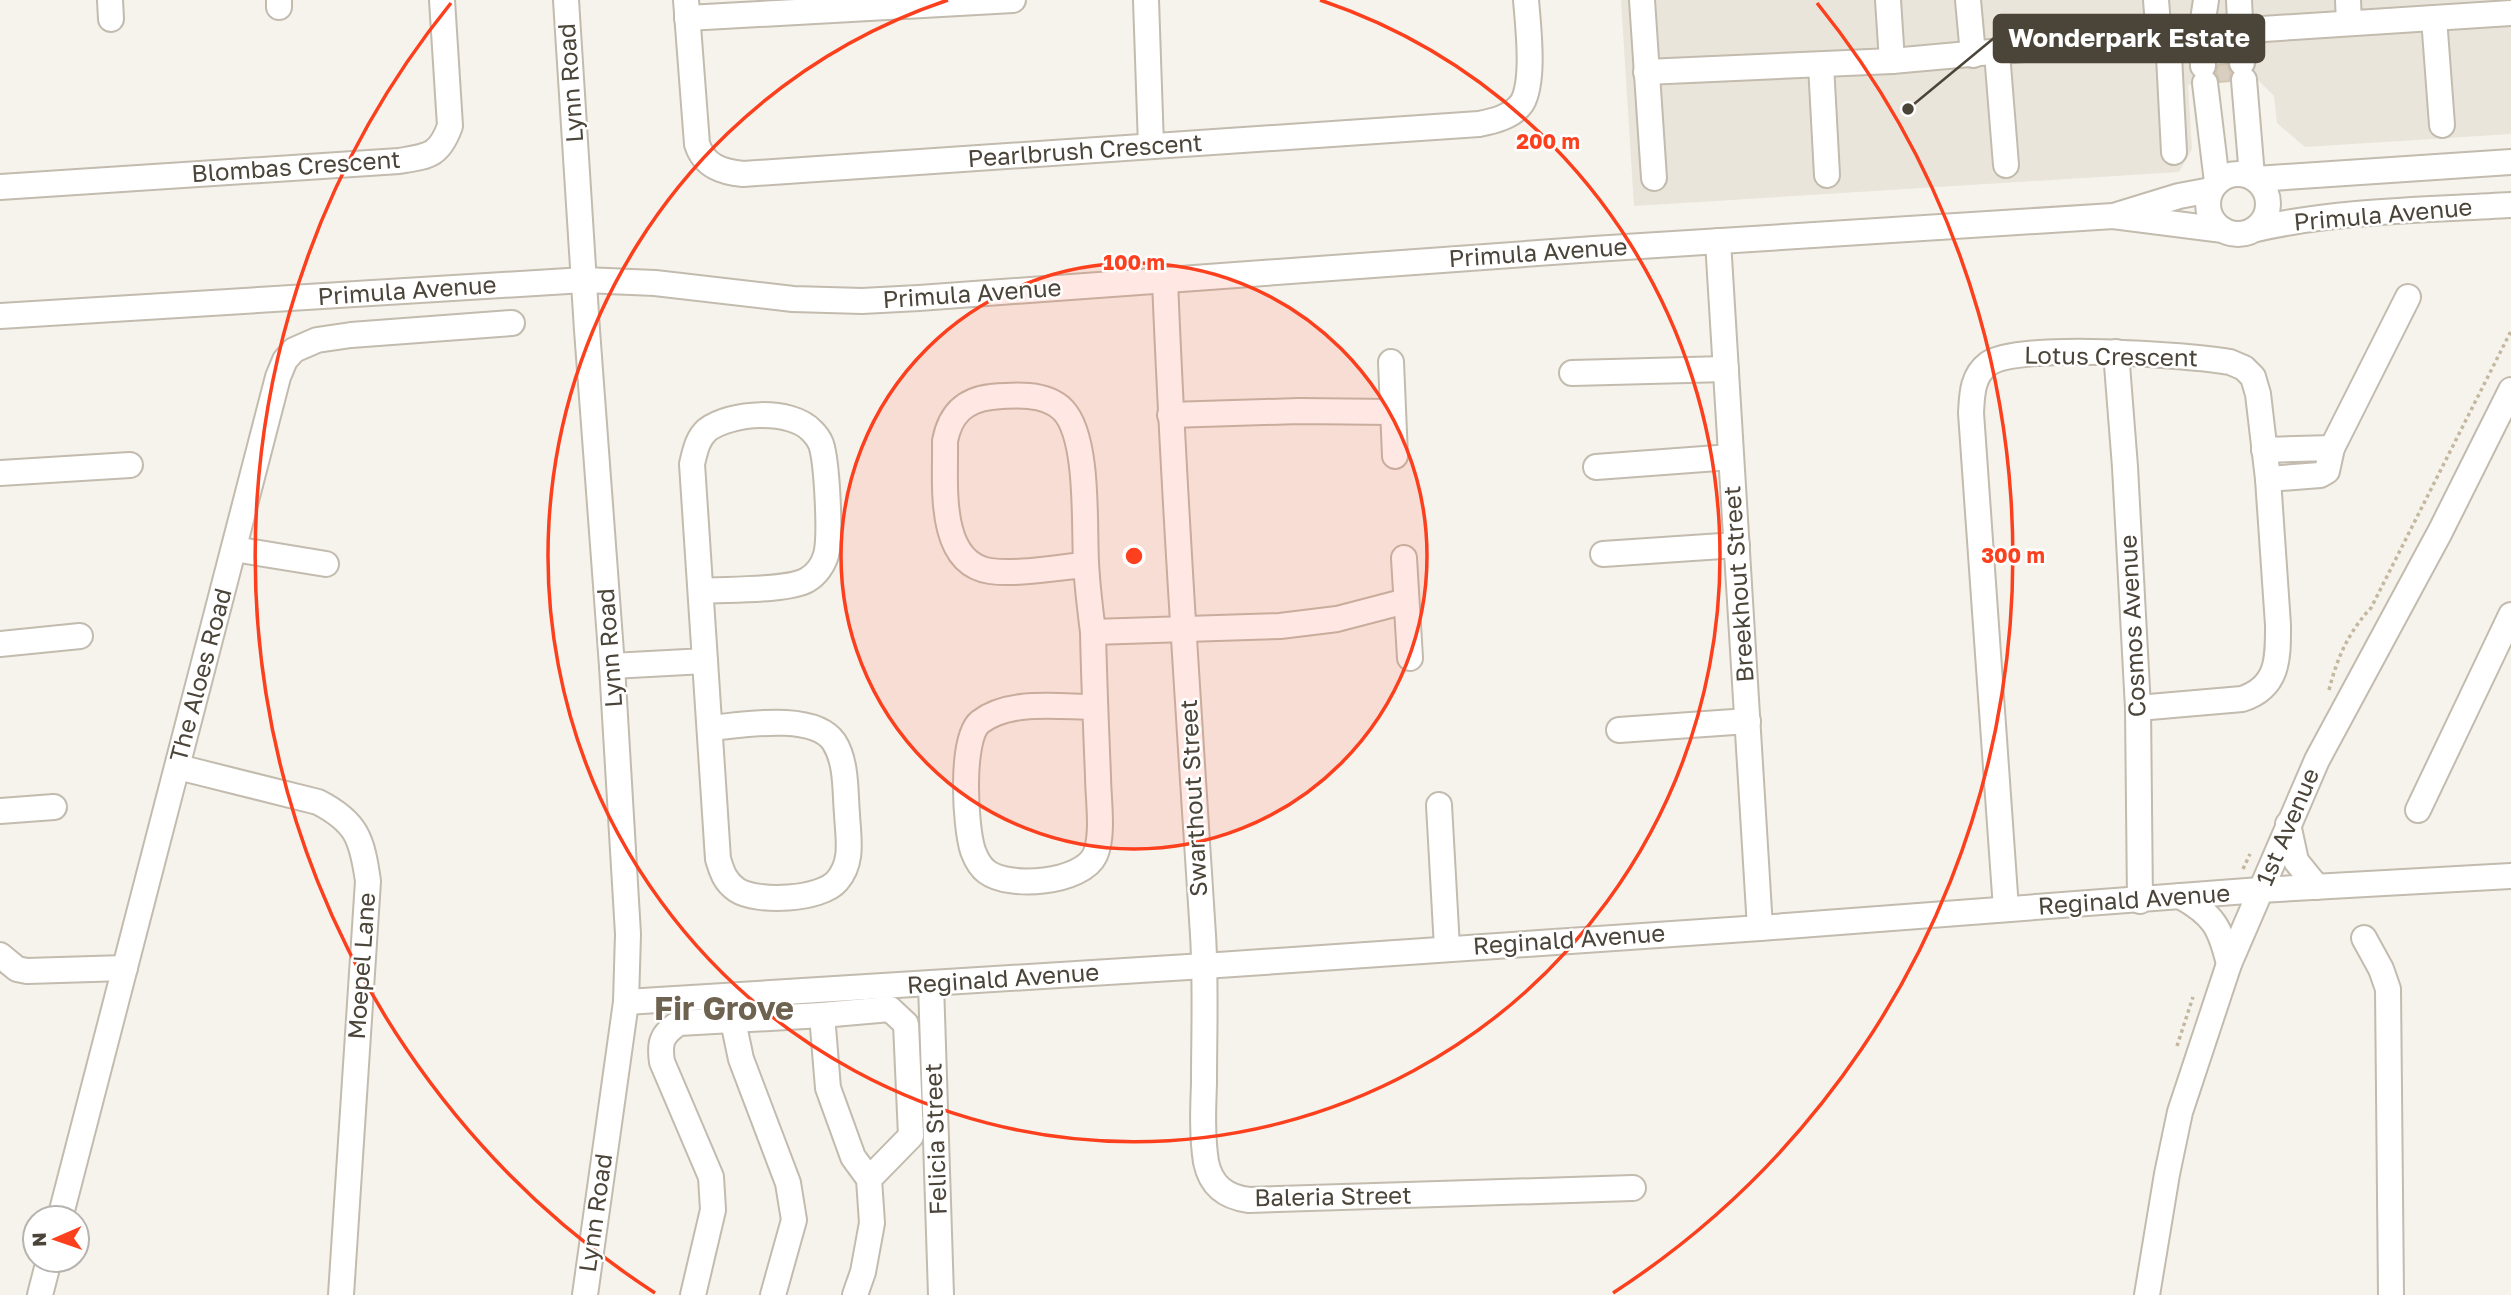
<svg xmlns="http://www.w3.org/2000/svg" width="2511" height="1295" font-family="'Golos Text',sans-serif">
<rect width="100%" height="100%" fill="#f6f3ec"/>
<path fill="#eae5da" d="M 1621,0 L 2511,0 L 2511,134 L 2305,147 L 2277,123 L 2274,96 L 2257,79 L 2192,84 L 2188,85 L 2192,149 L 2179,172 L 1634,206 Z"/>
<path fill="#d8cfc1" stroke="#d3c7b4" stroke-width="2" d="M 2227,64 L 2231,73 L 2229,81 L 2220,82 L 2216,73 L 2218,65 Z"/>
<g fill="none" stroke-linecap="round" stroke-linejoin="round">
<g stroke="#c2bbae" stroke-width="28">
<g id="minor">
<path d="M 110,0 L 111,19"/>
<path d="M 279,0 L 279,7"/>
<path d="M 566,0 L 587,330 L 612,666 L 628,934 L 626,1002 L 585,1295"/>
<path d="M 686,0 L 697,144 C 704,166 722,172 743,174 L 1479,124 C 1494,121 1512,117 1522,103 C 1535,81 1528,25 1526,0"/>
<path d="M 1146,0 L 1151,146"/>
<path d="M 1642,0 L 1654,178"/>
<path d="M 1888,0 L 1892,61"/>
<path d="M 1968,0 L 1973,55"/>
<path d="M 2156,0 L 2159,37"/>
<path d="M 2239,0 L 2242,63"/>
<path d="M 2348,0 L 2349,23"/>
<path d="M 687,18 L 1013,0"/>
<path d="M 2434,18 L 2442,125"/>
<path d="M 2168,37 L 2174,152"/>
<path d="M 1997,53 L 2006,165"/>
<path d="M 1821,65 L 1827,175"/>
<path d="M 2203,66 L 2201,33 L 2206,0"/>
<path d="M 1646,72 L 1892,61 L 2201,33 L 2511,13"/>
<path d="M 2244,80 L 2252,176"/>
<path d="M 2205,83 L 2217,182"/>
<circle cx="2238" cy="204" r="30"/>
<path d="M 2256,179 L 2511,162"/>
<path d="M 0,187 L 399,161 C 429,156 439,156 450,126 L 442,0"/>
<path d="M 2117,215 L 2179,196 L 2211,190"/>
<path d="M 2256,229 C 2340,210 2426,210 2511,205"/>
<path d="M 1718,241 L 1760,928"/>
<path d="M 1165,281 C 1174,499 1189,717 1203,935 C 1206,984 1204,1033 1204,1083 C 1203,1109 1202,1136 1206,1162 C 1211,1186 1226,1197 1249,1200 L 1633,1188"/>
<path d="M 0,316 L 584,280 L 655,283 L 793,299 L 862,301 L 919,298 L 1594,249 L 2113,216 L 2223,230"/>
<path d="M 2116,352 L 2125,467 L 2138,708 L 2140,901"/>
<path d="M 1391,362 L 1395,456"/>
<path d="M 1572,373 L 1726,369"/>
<path d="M 1170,415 L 1299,411 L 1393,412"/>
<path d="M 2264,450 L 2332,448 L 2408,297"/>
<path d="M 1596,467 L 1731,457"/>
<path d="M 0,473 L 130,465"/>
<path d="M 2268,479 L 2320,475 L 2327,471 L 2332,448"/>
<path d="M 234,549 L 326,564"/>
<path d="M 1603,554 L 1737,545"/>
<path d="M 1404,558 L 1410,658"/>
<path d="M 1086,565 C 1057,567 1019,575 990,571 C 936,563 946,481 945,441 C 950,415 964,400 991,397 C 1013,395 1046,392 1063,410 C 1089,437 1084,524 1086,562 C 1087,585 1090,608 1093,632 L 1280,626 L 1337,619 L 1406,601"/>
<path d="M 1093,632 C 1094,680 1096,728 1098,776 C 1098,797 1104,836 1095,855 C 1082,883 1010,889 987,872 C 980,867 976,859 973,851 C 965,827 960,738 980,722 C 1010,699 1060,707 1095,707"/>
<path d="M 0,644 L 80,636"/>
<path d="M 705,661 L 718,859 C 722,872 725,882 737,890 C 757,903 821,900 837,881 C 854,862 848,837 847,814 C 845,792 847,762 834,742 C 814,712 742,725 711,728"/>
<path d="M 612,666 L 705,661 L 692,464 C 695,452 697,439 707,430 C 731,412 791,408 812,431 C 816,435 819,439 821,444 C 827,462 831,537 826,555 C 823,565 816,575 807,580 C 788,591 726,589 701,591"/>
<path d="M 1619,730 L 1748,721"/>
<path d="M 178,767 L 318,802 C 357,822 362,839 368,881 L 341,1295"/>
<path d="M 1439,805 L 1447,948"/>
<path d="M 2418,810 L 2511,615"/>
<path d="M 0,811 L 54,807"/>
<path d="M 2288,824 L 2296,861 L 2317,887"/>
<path d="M 2180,896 C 2214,915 2220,927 2229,964"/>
<path d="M 2006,909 L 1971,413 C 1972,395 1972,376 1988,364 C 2016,342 2190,355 2230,362 L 2244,368 L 2253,377 L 2258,394 L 2268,479 L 2278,625 C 2278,658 2279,687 2242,699 L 2138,708"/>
<path d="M 2364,938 L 2381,969 L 2388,989 L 2391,1295"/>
<path d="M 0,955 L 17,969 L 27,971 L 125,968"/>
<path d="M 931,984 L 941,1295"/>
<path d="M 626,1002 L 1204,966 L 1760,928 L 2260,890 L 2511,876"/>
<path d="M 733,1021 L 741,1059 L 788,1183 L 794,1220 L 773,1295"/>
<path d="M 60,1218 L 278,377 L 285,360 L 294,350 L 317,340 L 351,335 L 512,323"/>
<path d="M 40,1295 L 49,1260"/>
<path d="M 693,1295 L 713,1210 L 711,1177 L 662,1062 C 659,1042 662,1034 679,1023 L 822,1015"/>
<path d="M 855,1295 L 863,1272 L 872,1223 L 869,1179 L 853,1157 L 828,1088 L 822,1015 L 890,1009 L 906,1024 L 911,1136 L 869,1179"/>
<path d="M 2147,1295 L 2167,1174 L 2180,1112 L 2229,964 L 2317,760 L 2440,532 L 2511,390"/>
</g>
</g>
<g stroke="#c4b79f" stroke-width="3.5" stroke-dasharray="3.5 3.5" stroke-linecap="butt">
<path d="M 2329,690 C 2337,658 2349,631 2371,608 L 2511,331"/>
<path d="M 2243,869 L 2250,854"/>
<path d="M 2177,1046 L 2193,997"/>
</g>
<use href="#minor" stroke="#fff" stroke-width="24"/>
</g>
<circle cx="1134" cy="556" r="293" fill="#fc3f1d" fill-opacity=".12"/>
<g fill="none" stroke="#fc3f1d" stroke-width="3.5">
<circle cx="1134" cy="556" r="293"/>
<path d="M1320 0A586 586 0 1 1 948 0"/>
<path d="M655 1293A879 879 0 0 1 451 3M1817 3A879 879 0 0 1 1613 1293"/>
</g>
<g text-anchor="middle" stroke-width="5" stroke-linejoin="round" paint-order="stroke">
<g font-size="24" fill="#4b4439" stroke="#fff">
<text transform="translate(571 83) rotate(-94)" y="8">Lynn Road</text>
<text transform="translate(1085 151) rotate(-4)" y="8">Pearlbrush Crescent</text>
<text transform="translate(296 167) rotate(-4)" y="8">Blombas Crescent</text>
<text transform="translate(2383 215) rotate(-5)" y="8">Primula Avenue</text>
<text transform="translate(1538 253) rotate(-4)" y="8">Primula Avenue</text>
<text transform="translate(407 291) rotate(-4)" y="8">Primula Avenue</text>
<text transform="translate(972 294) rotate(-4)" y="8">Primula Avenue</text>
<text transform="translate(2111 357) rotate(1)" y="8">Lotus Crescent</text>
<text transform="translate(1739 584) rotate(-94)" y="8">Breekhout Street</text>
<text transform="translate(2133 626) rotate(-93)" y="8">Cosmos Avenue</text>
<text transform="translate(610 648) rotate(-94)" y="8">Lynn Road</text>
<text transform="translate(201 675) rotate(-75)" y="8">The Aloes Road</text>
<text transform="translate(1194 798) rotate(-93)" y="8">Swarthout Street</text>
<text transform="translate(2288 827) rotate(-67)" y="8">1st Avenue</text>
<text transform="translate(2134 900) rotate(-4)" y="8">Reginald Avenue</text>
<text transform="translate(1569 940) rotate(-4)" y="8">Reginald Avenue</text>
<text transform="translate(362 966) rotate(-86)" y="8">Moepel Lane</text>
<text transform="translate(1003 979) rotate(-4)" y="8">Reginald Avenue</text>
<text transform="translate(936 1139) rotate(-92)" y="8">Felicia Street</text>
<text transform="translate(1333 1197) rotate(-1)" y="8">Baleria Street</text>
<text transform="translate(596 1213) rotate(-82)" y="8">Lynn Road</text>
</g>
<g font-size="32" font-weight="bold" fill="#6e6250" stroke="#fff">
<text x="724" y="1020">Fir Grove</text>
</g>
</g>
<circle cx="1134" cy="556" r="10" fill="#fc3f1d" stroke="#fff" stroke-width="3.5"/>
<g font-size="21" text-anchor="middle" font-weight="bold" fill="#fc3f1d" stroke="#fff" stroke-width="5" stroke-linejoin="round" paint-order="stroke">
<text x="1548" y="149">200 m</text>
<text x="1134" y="270">100 m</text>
<text x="2013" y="563">300 m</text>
</g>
<path fill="none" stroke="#4b4439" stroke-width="2.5" d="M1908 109L1994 38"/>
<circle fill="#4b4439" stroke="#fff" stroke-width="2.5" cx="1908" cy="109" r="7"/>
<rect fill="#4b4439" stroke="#4b4439" stroke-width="2.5" x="1994" y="15" width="270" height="47" rx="7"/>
<g font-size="26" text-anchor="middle" font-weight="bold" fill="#fff">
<text x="2129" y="47">Wonderpark Estate</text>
</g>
<g transform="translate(56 1239) rotate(268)"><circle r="33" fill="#ffffff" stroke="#b7b4b0" stroke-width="2"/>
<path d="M0-5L12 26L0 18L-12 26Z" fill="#fc3f1d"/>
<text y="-10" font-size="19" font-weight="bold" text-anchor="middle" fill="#4b4439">N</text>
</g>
</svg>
